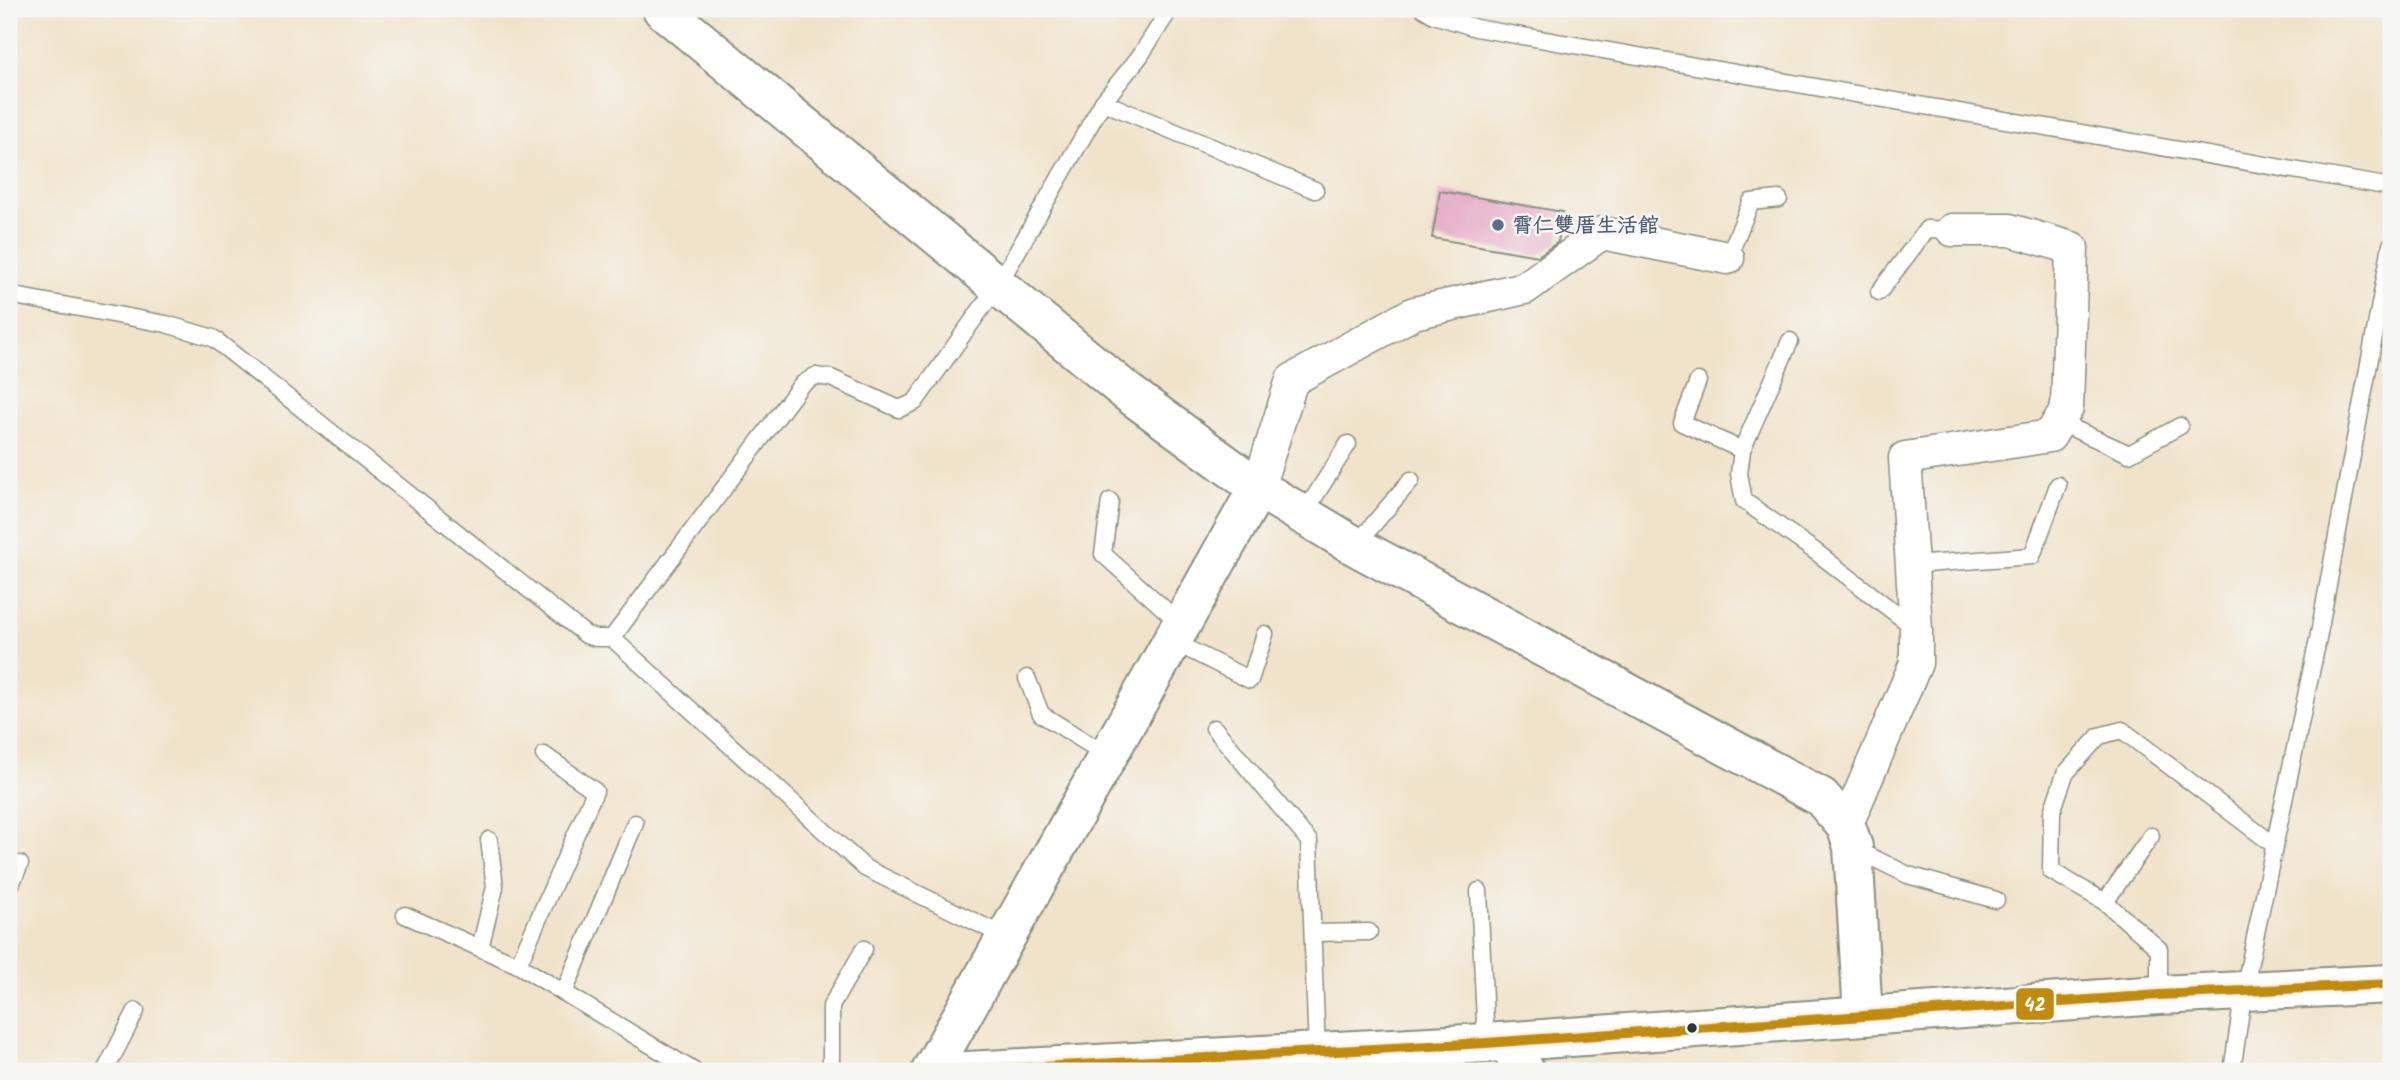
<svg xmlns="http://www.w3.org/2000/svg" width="2400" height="1080" font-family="Kalam,'LXGW WenKai TC',sans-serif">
<rect width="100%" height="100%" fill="#f6f6f2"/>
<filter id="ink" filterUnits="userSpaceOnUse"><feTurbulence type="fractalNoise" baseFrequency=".0143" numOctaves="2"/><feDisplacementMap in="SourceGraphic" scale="14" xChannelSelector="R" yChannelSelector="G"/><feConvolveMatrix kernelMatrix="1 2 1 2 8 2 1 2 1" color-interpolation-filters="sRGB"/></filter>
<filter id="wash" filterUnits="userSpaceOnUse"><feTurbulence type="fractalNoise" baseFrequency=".00686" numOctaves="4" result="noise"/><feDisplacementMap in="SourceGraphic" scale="28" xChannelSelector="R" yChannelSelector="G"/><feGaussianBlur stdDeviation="1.57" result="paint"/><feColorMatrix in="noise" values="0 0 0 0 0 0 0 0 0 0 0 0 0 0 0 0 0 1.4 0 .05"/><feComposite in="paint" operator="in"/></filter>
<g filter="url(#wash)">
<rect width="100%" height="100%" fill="#f1e3ca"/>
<g id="blocks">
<path fill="#e4a0c2" d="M 1440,191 L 1563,212 L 1558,242 L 1538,256 L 1432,238 Z"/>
</g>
</g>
<g filter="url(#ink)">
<use href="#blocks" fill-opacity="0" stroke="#88907f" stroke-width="2"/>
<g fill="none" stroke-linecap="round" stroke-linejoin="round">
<g stroke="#88907f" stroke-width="19">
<g id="lane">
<path d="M 1424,9 L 1434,15 L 1476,28 L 2391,187"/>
<path d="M 1103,102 L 1315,190"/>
<path d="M 1728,258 L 1751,202 L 1779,199"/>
<path d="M 1879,292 L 1927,229 L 1952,230"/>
<path d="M 9,295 L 166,324 L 213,338 L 586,635 L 596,638 L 612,638 L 801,385 L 815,376 L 831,378 L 899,409 L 915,402 L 998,285 L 1103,102 L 1140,56 L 1170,9"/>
<path d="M 1790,341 L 1742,450 L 1739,474 L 1744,501 L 1816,552 L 1916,629"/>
<path d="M 1698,381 L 1682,423 L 1742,450"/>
<path d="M 2059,422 L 2129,454 L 2180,426"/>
<path d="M 1110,501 L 1103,554 L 1181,624"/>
<path d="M 1303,515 L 1348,444"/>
<path d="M 1355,546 L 1411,480"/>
<path d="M 1912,565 L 2032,556 L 2058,485"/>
<path d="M 612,638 L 865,868 L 1006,937"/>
<path d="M 1172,641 L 1250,680 L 1265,634"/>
<path d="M 1027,678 L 1041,714 L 1108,756"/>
<path d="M 1214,728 L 1309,841 L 1317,1052"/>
<path d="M 2151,836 L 2105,902 L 2159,949 L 2159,995"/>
<path d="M 1855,849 L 1908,875 L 1996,900"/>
<path d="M 9,889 L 20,864"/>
<path d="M 1479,891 L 1486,1043"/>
<path d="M 2105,902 L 2051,871 L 2052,812 L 2065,774 L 2099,736 L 2122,730 L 2274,845"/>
<path d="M 405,915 L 518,965 L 694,1071"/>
<path d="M 1313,933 L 1369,932"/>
<path d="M 480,948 L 495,887 L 489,840"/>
<path d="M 518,965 L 595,791 L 544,755"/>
<path d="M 564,993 L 635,823"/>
<path d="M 105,1071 L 136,1011"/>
<path d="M 831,1071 L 831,1006 L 864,949"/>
<path d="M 2232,1071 L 2244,990 L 2318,639 L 2391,245"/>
</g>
</g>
<g stroke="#88907f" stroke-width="35">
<g id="street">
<path d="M 1258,488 L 1292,380 L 1414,313 L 1525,288 L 1602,233 L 1728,258"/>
<path d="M 1846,826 L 1916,663 L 1916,629 L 1905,458 L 2050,436 L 2067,408 L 2072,248 L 2010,230 L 1952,230"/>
</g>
</g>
<g stroke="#88907f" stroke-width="42">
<g id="secondary">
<path d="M 662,9 L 1127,392 L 1258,488 L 1355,546 L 1821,797 L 1846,826 L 1853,847 L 1863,1016"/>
<path d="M 1507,1042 L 1525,1071"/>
<path d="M 931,1071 L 1258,488"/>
<path d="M 967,1071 L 1486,1043 L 2159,995 L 2391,984"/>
</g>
</g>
<use href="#lane" stroke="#fff" stroke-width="16"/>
<use href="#street" stroke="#fff" stroke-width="32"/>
<use href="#secondary" stroke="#fff" stroke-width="38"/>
<g stroke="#f6f6f2" stroke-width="16">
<path id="bus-1" d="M 967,1071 L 1486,1043 L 2159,995 L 2391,984"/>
</g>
<use href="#bus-1" stroke="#c18c0d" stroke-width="10"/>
</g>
</g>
<circle fill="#5c6f8a" stroke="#f6f6f2" stroke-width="2.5" cx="1498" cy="225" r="7"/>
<circle fill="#1f3d34" stroke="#f6f6f2" stroke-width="2.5" cx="1692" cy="1028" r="6"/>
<g text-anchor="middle" stroke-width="5" stroke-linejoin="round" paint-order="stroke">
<g font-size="21" font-weight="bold" fill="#4e5e75" stroke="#f6f6f2" text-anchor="start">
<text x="1512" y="232">霄仁雙厝生活館</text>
</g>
</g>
<rect stroke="#f6f6f2" stroke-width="2.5" x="2015" y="987" width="40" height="34" rx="7" fill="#c18c0d"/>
<g font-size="19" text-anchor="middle" font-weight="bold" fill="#fff">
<text x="2035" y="1011">42</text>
</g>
<rect width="2400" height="1080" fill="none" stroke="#f6f6f2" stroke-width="35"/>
</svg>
